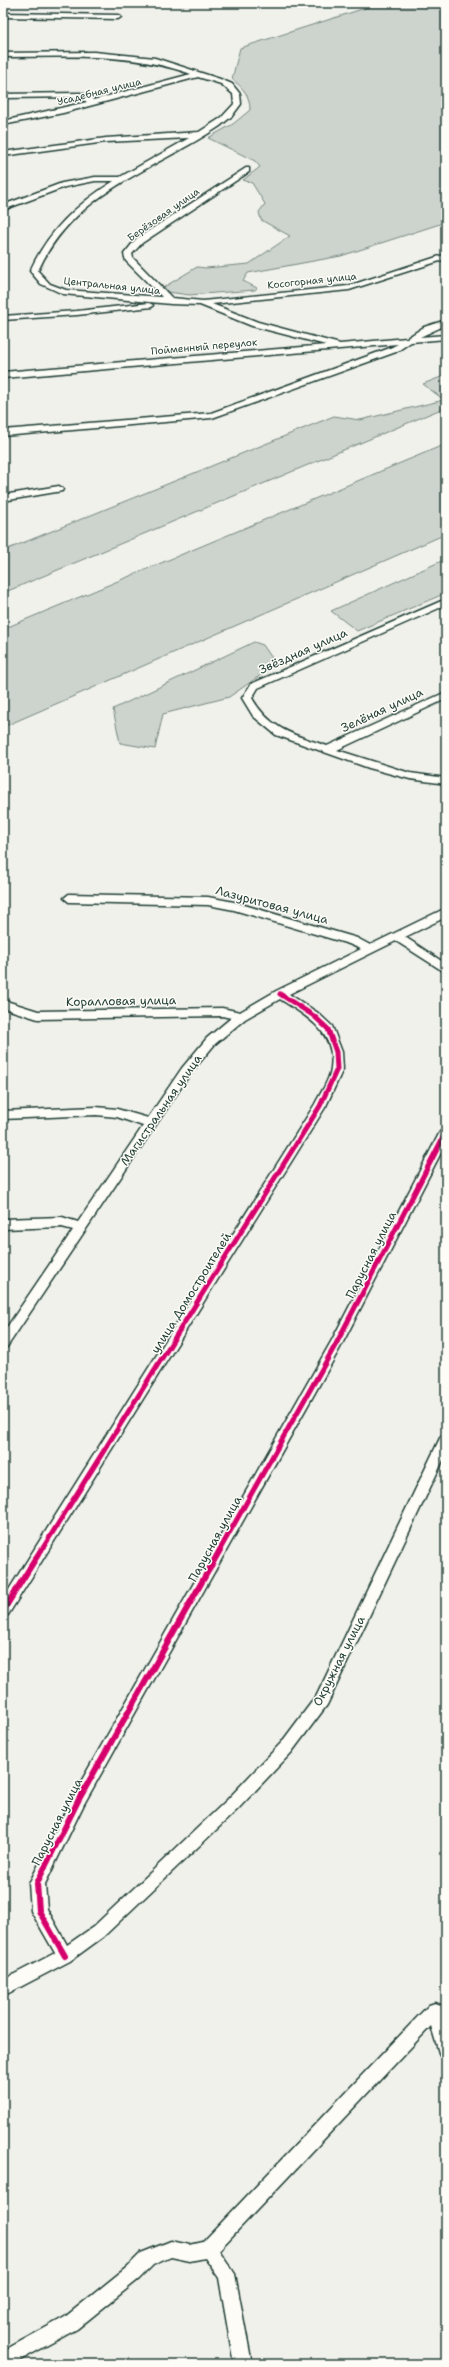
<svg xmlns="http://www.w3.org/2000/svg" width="449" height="2367" font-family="'Shantell Sans',sans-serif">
<rect width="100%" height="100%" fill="#f0f1eb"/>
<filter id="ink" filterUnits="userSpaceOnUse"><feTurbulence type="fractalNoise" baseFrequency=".025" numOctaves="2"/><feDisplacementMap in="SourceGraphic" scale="8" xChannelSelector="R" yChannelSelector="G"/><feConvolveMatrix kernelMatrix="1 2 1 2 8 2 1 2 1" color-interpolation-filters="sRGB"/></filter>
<g filter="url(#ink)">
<g fill="#cdd3cd" stroke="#768880">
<path d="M 381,3 L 446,3 L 446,222 L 341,256 L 248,273 L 243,281 L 257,288 L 255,290 L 189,295 L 168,292 L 164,287 L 197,267 L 206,268 L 249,264 L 290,236 L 261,220 L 259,212 L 265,204 L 252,183 L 243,180 L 260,167 L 255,161 L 208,138 L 233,124 L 250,110 C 250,95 243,88 232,79 L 240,48 Z"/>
<path d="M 446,375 L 446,407 L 3,593 L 3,551 L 334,416 L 360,420 L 444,400 L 423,384 Z"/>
<path d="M 446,444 L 446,534 L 3,727 L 3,629 Z"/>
<path d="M 446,559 L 446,593 L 357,631 L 331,611 Z"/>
<path d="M 254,642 L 263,645 L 274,661 L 274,666 L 229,697 L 163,714 L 155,749 L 120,743 L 113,709 Z"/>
</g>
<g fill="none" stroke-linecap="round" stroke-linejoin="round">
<g stroke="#1f3d34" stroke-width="3">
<g id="minor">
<path d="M 3,13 L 118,15 L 121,17 L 118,19 L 3,17 Z"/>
<path d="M 94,52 L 155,58 L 220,79 L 232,84 L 240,94 L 241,104 L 232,116 L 220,126 C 153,171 73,192 38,271 L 50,284 L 66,290 L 162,297 L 126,261 L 124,254 L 136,239 L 246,168 L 249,168 L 249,172 L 142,243 L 132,254 L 133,258 L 172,298 L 203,301 L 348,286 L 446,254 L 446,259 L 349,290 L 212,304 L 258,322 L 340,344 L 407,338 L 424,327 L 446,320 L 446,325 L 420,337 L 446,335 L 446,339 L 411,342 L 396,352 L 212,418 L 3,436 L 3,430 L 211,413 L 390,348 L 398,344 L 3,378 L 3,372 L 326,345 L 252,326 L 200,305 L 171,304 L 63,294 L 41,284 L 30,271 C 48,231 77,204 114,181 L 95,181 L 65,187 L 3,210 L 3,205 L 62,183 L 95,177 L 120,177 L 189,138 L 106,142 L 3,156 L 3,152 L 106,138 L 199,132 L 221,118 L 234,104 L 233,94 L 221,84 L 198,77 L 63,113 L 3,125 L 3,121 L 87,102 L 79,97 L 3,98 L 3,94 L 80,93 L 91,96 L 93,100 L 191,74 C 130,52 67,57 3,57 L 3,53 Z"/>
<path d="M 149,303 L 153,305 L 152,307 L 77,315 L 3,320 L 3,316 L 77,311 Z"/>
<path d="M 59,486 L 63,489 L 62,491 L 3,501 L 3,495 Z"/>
<path d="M 446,599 L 446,605 L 258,688 L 252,698 C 270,730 295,735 327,746 L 446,692 L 446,699 L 337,750 L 410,773 L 446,778 L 446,784 L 410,779 L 369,768 L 276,735 L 253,716 L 242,698 L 251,684 Z"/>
<path d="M 69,894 L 208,897 L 234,902 L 357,938 L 370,945 L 446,908 L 446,917 L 405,937 L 446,964 L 446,973 L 396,941 L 289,994 L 318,1013 L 332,1026 L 342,1052 L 343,1069 L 326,1106 L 8,1615 L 3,1617 L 3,1599 L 315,1104 C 320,1094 330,1080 331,1068 C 336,1031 306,1016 280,999 L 245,1019 L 215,1044 L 190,1074 L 7,1347 L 3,1348 L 3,1333 L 73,1230 L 62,1227 L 3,1229 L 3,1219 L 62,1217 L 78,1222 L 143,1126 L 117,1117 L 96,1115 L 3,1119 L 3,1111 L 96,1107 L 117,1109 L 148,1118 L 182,1068 L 207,1038 L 231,1018 L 222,1016 L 38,1019 L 3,1008 L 3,1000 L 38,1011 L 222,1008 L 240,1012 L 276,991 L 361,949 L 349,944 L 234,910 L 208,905 L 69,902 L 64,898 Z"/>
<path d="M 446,1128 L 446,1143 L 340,1348 L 84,1804 L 45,1884 L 47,1909 L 67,1945 L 93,1927 L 227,1800 L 281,1743 L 317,1695 L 441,1436 L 446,1434 L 446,1454 L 327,1705 L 291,1753 L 237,1810 L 103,1937 L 70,1961 L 3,1996 L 3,1980 L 55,1953 L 31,1911 L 29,1883 L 32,1878 L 74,1794 L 332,1340 L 440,1132 Z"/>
<path d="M 435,2003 L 441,2005 L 446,2022 L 446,2058 L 440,2056 L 431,2026 L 219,2250 L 235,2274 L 252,2364 L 234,2364 L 219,2278 L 205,2258 L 190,2261 L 171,2257 L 153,2265 L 139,2279 L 77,2329 L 13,2364 L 3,2364 L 3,2351 L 65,2317 L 127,2267 L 141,2253 L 171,2241 L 190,2245 L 203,2242 L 429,2005 Z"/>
</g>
</g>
<use href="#minor" fill="#fdfcf7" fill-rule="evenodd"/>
<g stroke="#fdfcf7" stroke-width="8">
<g id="cycleway-far1">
<path d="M 41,1551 L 320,1106 L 337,1069 L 336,1052 L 328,1029 L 314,1016 L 280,994"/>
<path d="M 219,1551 L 336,1344 L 446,1132"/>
</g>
</g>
<g stroke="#fdfcf7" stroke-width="9">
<g id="cycleway">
<path d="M 3,1611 L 41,1550"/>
<path d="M 65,1956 L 39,1911 L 37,1883 L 79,1799 L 220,1550"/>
</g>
</g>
<use href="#cycleway-far1" stroke="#d6006c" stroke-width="5"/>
<use href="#cycleway" stroke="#d6006c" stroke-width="6"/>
</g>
</g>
<g text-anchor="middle" stroke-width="3" stroke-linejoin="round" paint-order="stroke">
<g font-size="10" fill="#1f3d34" stroke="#fdfcf7">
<text transform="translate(99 91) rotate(-14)" y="4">Усадебная улица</text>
<text transform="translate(163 214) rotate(-35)" y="4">Берёзовая улица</text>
<text transform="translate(312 280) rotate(-6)" y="4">Косогорная улица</text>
<text transform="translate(112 285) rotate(6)" y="4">Центральная улица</text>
<text transform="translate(204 346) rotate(-5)" y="4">Пойменный переулок</text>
</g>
<g font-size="12" fill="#1f3d34" stroke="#fdfcf7">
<text transform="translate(303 651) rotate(-24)" y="4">Звёздная улица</text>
<text transform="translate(382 710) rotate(-25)" y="4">Зелёная улица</text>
<text transform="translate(272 905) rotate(15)" y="4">Лазуритовая улица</text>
<text transform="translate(121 1001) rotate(-1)" y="4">Коралловая улица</text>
<text transform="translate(161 1110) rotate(-55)" y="4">Магистральная улица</text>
<text transform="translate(371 1255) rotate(-63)" y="4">Парусная улица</text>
<text transform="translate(191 1293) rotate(-58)" y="4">улица Домостроителей</text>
<text transform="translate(215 1539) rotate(-61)" y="4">Парусная улица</text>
<text transform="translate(339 1661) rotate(-63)" y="4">Окружная улица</text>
<text transform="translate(57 1822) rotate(-63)" y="4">Парусная улица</text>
</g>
</g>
<rect width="449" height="2367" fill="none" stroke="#fdfcf7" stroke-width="16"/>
<rect x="8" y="8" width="433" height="2351" fill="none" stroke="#1f3d34" stroke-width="1.5" filter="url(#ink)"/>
</svg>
